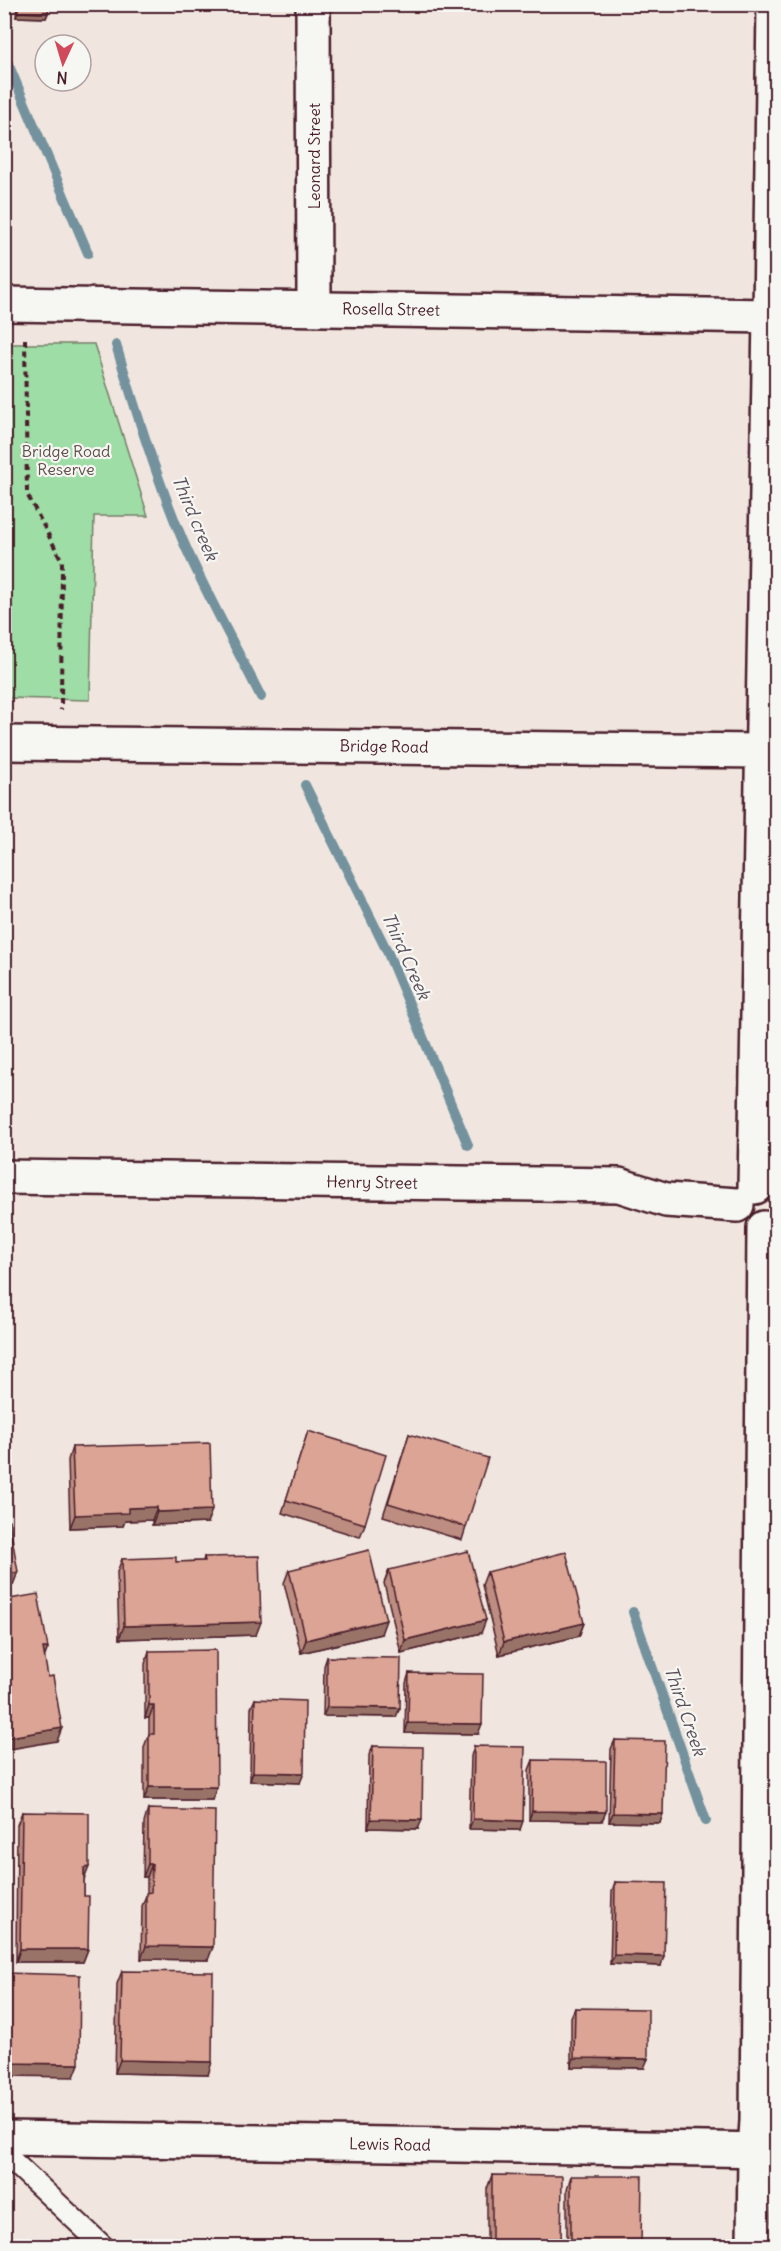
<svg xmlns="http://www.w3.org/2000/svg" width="781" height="2251" font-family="Delius,sans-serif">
<rect width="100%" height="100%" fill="#f1e6df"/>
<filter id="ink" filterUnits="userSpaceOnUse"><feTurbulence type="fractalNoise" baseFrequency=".0167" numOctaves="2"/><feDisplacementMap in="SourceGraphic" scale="12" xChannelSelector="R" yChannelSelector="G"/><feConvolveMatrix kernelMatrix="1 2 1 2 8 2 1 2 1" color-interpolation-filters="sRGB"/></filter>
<g filter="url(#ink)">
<path fill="#9edda6" stroke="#747e68" stroke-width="1.5" d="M 5,344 L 94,344 L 148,516 L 94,516 L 90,700 L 5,698 Z"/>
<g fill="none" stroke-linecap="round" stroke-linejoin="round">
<g stroke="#73929e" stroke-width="10">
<path d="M 4,54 L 88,253"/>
<path d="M 116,345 C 136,411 156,477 183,541 C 206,594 235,645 261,697"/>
<path d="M 305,785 L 387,951 L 468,1145"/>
<path d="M 633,1612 L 706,1821"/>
</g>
<g stroke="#4a1f2b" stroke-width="24">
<path id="service" d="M 4,2153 L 103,2246"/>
</g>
<g stroke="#4a1f2b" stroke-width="38">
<g id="minor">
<path d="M 313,4 L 314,308"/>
<path d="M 4,304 L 776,316"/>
<path d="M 4,743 L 763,751"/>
<path d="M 4,1177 L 619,1185 L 666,1200 L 737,1205"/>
<path d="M 755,1187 L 770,316 L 774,4"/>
<path d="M 4,2138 L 776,2150"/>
<path d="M 754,2246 L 755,2150 L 757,2121 L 764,1228"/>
</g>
</g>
<path stroke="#4a1f2b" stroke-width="4" stroke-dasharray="6 4.5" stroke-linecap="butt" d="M 25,339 L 27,494 L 62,561 L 61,710"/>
<use href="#service" stroke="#f6f6f2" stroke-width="20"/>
<use href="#minor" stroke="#f6f6f2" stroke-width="33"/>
</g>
<g fill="#bc8d80" stroke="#4a1f2b" stroke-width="1.5">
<path d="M 17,4 L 49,4 L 48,13 L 46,18 L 16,17 Z"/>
<path d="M 308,1431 L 365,1524 L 360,1537 L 282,1513 Z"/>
<path d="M 409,1434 L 466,1527 L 462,1540 L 383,1516 Z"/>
<path d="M 72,1447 L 207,1523 L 152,1525 L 152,1520 L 125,1521 L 123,1526 L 70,1528 L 68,1460 Z"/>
<path d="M 204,1557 L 256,1635 L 119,1639 L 117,1572 L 122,1559 L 176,1562 L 203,1561 Z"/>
<path d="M 289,1570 L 381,1634 L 301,1653 L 284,1583 Z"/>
<path d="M 389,1570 L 481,1633 L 401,1653 L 384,1583 Z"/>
<path d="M 487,1572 L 584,1623 L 579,1636 L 499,1655 L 482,1585 Z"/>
<path d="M 149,1651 L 212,1800 L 144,1800 L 144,1747 L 149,1734 L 149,1718 L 145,1718 L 145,1664 Z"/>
<path d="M 327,1657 L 396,1717 L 323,1716 L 324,1666 Z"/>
<path d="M 409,1673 L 478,1734 L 405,1733 L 406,1683 Z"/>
<path d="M 255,1699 L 300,1783 L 250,1781 L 251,1708 Z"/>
<path d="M 615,1740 L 660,1823 L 609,1822 L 611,1749 Z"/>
<path d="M 373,1746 L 418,1829 L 368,1828 L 369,1755 Z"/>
<path d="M 474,1746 L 520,1830 L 469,1829 L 471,1756 Z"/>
<path d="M 533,1760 L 602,1821 L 529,1820 L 529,1770 Z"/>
<path d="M 148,1809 L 208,1960 L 141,1959 L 142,1906 L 147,1893 L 147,1877 L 143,1877 L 144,1823 Z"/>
<path d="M 22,1812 L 84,1880 L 84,1896 L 88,1949 L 83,1962 L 16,1962 L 17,1825 Z"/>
<path d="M 615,1882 L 661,1966 L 610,1964 L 612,1891 Z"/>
<path d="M 122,1971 L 208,2075 L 115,2073 L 117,1984 Z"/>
<path d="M 575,2008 L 644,2068 L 571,2067 L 571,2017 Z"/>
<path d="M 492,2175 L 561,2247 L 487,2247 L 487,2189 Z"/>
<path d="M 571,2176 L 641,2247 L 567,2247 L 567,2189 Z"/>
</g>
<g fill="#997368" stroke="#4a1f2b" stroke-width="1.5">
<path d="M 18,12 L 48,13 L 46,18 L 16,17 Z"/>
<path d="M 157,1507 L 152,1520 L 125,1521 L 123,1526 L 70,1528 L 75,1515 L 128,1508 Z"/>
<path d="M 212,1510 L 207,1523 L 152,1525 L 157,1512 Z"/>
<path d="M 18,1572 L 13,1585 L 4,1587 L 4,1575 Z"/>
<path d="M 386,1620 L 381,1634 L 301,1653 L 306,1640 Z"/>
<path d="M 486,1620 L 481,1633 L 401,1653 L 405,1640 Z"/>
<path d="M 261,1622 L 256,1635 L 119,1639 L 124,1626 Z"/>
<path d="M 584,1623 L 579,1636 L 499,1655 L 504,1642 Z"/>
<path d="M 43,1648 L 48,1648 L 43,1661 Z"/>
<path d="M 149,1705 L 154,1705 L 149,1718 L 145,1718 Z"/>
<path d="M 327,1707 L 400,1708 L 396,1717 L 323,1716 Z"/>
<path d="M 408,1723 L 482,1724 L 478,1734 L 405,1733 Z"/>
<path d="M 62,1728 L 57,1741 L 4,1750 L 4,1738 Z"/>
<path d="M 253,1772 L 304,1773 L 300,1783 L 250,1781 Z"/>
<path d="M 149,1787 L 217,1787 L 212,1800 L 144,1800 Z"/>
<path d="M 532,1811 L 606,1812 L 602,1821 L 529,1820 Z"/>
<path d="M 613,1813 L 663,1814 L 660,1823 L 609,1822 Z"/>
<path d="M 371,1819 L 422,1820 L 418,1829 L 368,1828 Z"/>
<path d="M 473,1819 L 523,1821 L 520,1830 L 469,1829 Z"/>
<path d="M 148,1864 L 152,1864 L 147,1877 L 143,1877 Z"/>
<path d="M 89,1867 L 84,1880 L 84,1868 Z"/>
<path d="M 146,1946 L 213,1947 L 208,1960 L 141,1959 Z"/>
<path d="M 20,1949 L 88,1949 L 83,1962 L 16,1962 Z"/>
<path d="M 614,1955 L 664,1956 L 661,1966 L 610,1964 Z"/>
<path d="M 574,2058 L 648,2059 L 644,2068 L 571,2067 Z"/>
<path d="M 120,2060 L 212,2062 L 208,2075 L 115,2073 Z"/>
<path d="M 4,2063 L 79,2064 L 74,2077 L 4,2076 Z"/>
</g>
<g fill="#dba495" stroke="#4a1f2b" stroke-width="1.5">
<path d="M 18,4 L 49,4 L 48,13 L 18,12 Z"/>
<path d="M 308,1431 L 386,1455 L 365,1524 L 286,1500 Z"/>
<path d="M 409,1434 L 488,1458 L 466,1527 L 388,1503 Z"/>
<path d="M 210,1443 L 212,1510 L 157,1512 L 157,1507 L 128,1508 L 128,1513 L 75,1515 L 72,1447 Z"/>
<path d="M 4,1520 L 9,1520 L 18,1572 L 4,1575 Z"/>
<path d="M 369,1550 L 386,1620 L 306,1640 L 289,1570 Z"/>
<path d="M 468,1551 L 486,1620 L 405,1640 L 389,1570 Z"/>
<path d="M 566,1552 L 584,1623 L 504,1642 L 487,1572 Z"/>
<path d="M 259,1556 L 261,1622 L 124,1626 L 122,1559 L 176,1557 L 176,1562 L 205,1561 L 204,1557 Z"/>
<path d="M 38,1594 L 48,1648 L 43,1648 L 48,1677 L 53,1676 L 62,1728 L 4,1738 L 4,1600 Z"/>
<path d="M 216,1650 L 217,1787 L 149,1787 L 149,1734 L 154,1734 L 154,1705 L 149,1705 L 149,1651 Z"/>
<path d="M 327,1657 L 401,1658 L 400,1708 L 327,1707 Z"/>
<path d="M 409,1673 L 483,1674 L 482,1724 L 408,1723 Z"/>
<path d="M 255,1699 L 305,1701 L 304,1773 L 253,1772 Z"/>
<path d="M 615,1740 L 665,1741 L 663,1814 L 613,1813 Z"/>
<path d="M 373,1746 L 423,1747 L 422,1820 L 371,1819 Z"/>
<path d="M 474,1746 L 525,1747 L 523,1821 L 473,1819 Z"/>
<path d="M 533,1760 L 606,1761 L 606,1812 L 532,1811 Z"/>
<path d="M 148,1809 L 215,1811 L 213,1947 L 146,1946 L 146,1893 L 151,1892 L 152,1864 L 148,1864 Z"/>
<path d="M 22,1812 L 89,1813 L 89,1867 L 84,1868 L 84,1896 L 89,1896 L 88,1949 L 20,1949 Z"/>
<path d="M 615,1882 L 666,1883 L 664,1956 L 614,1955 Z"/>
<path d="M 122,1971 L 213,1972 L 212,2062 L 120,2060 Z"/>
<path d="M 4,1973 L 80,1975 L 79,2064 L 4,2063 Z"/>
<path d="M 575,2008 L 648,2009 L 648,2059 L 574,2058 Z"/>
<path d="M 492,2175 L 562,2176 L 561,2247 L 492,2247 Z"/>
<path d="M 571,2176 L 642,2176 L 641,2247 L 571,2247 Z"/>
</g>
</g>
<g text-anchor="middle" stroke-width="4.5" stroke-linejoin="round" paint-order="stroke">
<g font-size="16" fill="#4a1f2b" stroke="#f6f6f2">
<text transform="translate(314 156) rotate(-90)" y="6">Leonard Street</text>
<text transform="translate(391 309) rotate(1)" y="6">Rosella Street</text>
<text transform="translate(384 746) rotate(1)" y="6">Bridge Road</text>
<text transform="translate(372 1182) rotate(1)" y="6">Henry Street</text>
<text transform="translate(390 2144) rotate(1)" y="6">Lewis Road</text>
</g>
<g font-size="16" fill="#5f4e4a" stroke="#f6f6f2">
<text x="66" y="457">Bridge Road<tspan x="66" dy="18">Reserve</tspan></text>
</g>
<g font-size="18" font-style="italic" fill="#5b4f5b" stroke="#f6f6f2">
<text transform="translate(195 518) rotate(67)" y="6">Third creek</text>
<text transform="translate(406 956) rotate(66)" y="6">Third Creek</text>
<text transform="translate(685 1711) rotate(71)" y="6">Third Creek</text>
</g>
</g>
<rect width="781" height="2251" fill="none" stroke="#f6f6f2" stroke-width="24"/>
<rect x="12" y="12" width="757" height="2227" fill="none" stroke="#4a1f2b" stroke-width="2" filter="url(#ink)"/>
<g transform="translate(63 63) rotate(184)"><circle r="28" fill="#f6f6f2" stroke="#b1a0a2" stroke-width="1.5"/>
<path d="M0-4.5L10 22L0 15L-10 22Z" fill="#d1495b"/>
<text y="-9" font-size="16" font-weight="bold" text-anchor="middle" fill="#4a1f2b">N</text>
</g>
</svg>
